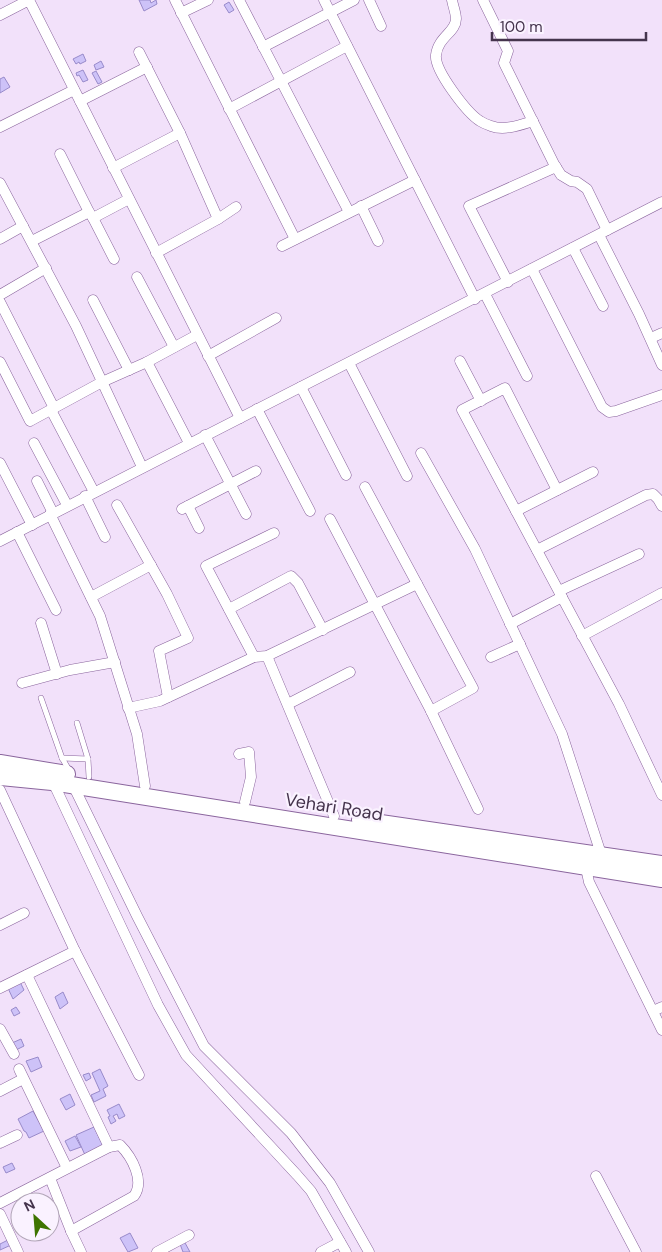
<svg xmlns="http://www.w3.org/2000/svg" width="662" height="1252" font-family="'DM Sans',sans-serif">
<rect width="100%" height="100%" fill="#f2e1fa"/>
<g fill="#cdc2f8" stroke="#988aca">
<path d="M 139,0 L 150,0 L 151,3 L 156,0 L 157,4 L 144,11 Z"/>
<path d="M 229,2 L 234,10 L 229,13 L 224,5 Z"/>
<path d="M 83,54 L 86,61 L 80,64 L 79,62 L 76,64 L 73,59 Z"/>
<path d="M 101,61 L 104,67 L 96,70 L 94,65 Z"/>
<path d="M 83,70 L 88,80 L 83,82 L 79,75 L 77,76 L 76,73 Z"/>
<path d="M 96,71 L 102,82 L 98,84 L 92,73 Z"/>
<path d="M 4,77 L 10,87 L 0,93 L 0,79 Z"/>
<path d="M 19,980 L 24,990 L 13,999 L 7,986 Z"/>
<path d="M 63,992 L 68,1003 L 60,1009 L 55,997 Z"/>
<path d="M 16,1007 L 20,1013 L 14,1016 L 11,1010 Z"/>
<path d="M 21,1039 L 24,1046 L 16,1050 L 12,1043 Z"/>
<path d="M 38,1057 L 42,1067 L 31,1072 L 26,1061 Z"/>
<path d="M 100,1069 L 108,1086 L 103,1089 L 106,1096 L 94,1102 L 91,1095 L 100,1091 L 92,1073 Z"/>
<path d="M 89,1073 L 91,1078 L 86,1081 L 83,1075 Z"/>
<path d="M 70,1094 L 75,1105 L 66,1110 L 60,1099 Z"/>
<path d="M 119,1104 L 125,1116 L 119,1119 L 117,1114 L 113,1116 L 116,1121 L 111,1124 L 108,1117 L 110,1116 L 107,1110 Z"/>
<path d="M 33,1111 L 44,1131 L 29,1138 L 26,1132 L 24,1131 L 18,1119 Z"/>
<path d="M 94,1127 L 103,1146 L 85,1155 L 76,1135 Z"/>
<path d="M 75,1136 L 81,1147 L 70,1151 L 65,1141 Z"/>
<path d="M 12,1163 L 15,1169 L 6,1173 L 3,1167 Z"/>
<path d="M 130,1233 L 138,1248 L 128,1252 L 120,1238 Z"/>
<path d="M 8,1240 L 11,1245 L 0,1250 L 0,1244 Z"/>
<path d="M 184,1241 L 190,1252 L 183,1252 L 180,1244 Z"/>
</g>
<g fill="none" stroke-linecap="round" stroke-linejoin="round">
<g stroke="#8a659d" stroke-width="6">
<g id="service">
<path d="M 41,698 L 62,758 L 69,770"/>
<path d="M 77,723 L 88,759 L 89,777"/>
<path d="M 62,758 L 88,759"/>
</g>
</g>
<g stroke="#8a659d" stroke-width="11">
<g id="minor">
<path d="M 175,0 L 295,239"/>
<path d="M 239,0 L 349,212"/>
<path d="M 324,0 L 475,299"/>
<path d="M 369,0 L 381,26"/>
<path d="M 452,0 C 453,6 456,13 456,19 C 456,32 438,37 436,55 C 434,70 467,113 480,121 C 483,123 488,125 491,126 C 504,131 520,125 533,121"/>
<path d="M 483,0 L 508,51 L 504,63 L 554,164 L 561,175 L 571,181 L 577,182 L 587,189 L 607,230"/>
<path d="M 181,13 L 208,0"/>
<path d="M 0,15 L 29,0 L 240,418"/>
<path d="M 263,47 L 354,0"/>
<path d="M 139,52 L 180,133 L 218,219"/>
<path d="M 80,101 L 147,67"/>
<path d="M 229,109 L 347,46"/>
<path d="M 0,127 L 74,90"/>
<path d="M 60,154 L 89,212"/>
<path d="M 113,168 L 180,133"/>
<path d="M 0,183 L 76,326 L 142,467"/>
<path d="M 361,206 L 378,241"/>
<path d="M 93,218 L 114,259"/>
<path d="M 599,235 L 639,314 L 662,365"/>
<path d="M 0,239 L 23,226"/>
<path d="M 32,241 L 89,212 L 93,218 L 129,199"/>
<path d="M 282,246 L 415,180"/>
<path d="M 573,248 L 603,306"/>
<path d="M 156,253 L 218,219 L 236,207"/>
<path d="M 532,269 L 602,407 L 609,412 L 616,411 L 662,395"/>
<path d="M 137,277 L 174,347"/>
<path d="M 508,282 L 469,206 L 556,167"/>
<path d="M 485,294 L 527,376"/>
<path d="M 0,295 L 46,268"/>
<path d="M 93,300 L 129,370"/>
<path d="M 0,302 L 54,408"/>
<path d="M 651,338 L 662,333"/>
<path d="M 208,356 L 276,318"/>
<path d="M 460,361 L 481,401"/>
<path d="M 0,362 L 30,421 L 102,382 L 147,362"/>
<path d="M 349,363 L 407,476"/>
<path d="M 301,387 L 346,475"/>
<path d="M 257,409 L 310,511"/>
<path d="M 51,410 L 94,492"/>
<path d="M 205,435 L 246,514"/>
<path d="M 34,443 L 67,505"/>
<path d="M 189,443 L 147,362 L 197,335"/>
<path d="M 421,453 L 475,549 L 562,734 L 602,857"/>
<path d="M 0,463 L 32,525"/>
<path d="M 37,481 L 53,513"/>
<path d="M 365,487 L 473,688 L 431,711"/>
<path d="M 557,490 L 505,388 L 462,410 L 619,704 L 662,795"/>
<path d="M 85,496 L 105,537"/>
<path d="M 117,505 L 167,594 L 188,638 L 159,651 L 168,697"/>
<path d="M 188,506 L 199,528"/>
<path d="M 182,509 L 256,471"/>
<path d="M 516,511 L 593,472"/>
<path d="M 50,514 L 100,616 L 137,734 L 145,786"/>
<path d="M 330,519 L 431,711 L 478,809"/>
<path d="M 17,532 L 56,610"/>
<path d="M 0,541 L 662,202"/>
<path d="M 537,550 L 646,495 L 653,494 L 658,499 L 662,506"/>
<path d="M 559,591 L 639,554"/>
<path d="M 91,597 L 151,565"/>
<path d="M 229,609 L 291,576 L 298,583 L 323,630"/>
<path d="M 41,623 L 57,674"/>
<path d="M 510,624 L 562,597"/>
<path d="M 582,636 L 662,593"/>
<path d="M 267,656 L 334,816"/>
<path d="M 254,657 L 206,566 L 274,533"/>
<path d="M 491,657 L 520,644"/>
<path d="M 22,683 L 70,670 L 115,662"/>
<path d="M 288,704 L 350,672"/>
<path d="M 128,708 L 160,701 L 254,657 L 267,656 L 417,584"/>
<path d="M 239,754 L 249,752 L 251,777 L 245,802"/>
<path d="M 52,780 L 158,1005 L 186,1055 L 297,1175 L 311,1191 L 346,1252"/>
<path d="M 72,783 L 137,916 L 204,1046 L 291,1133 L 330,1183 L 369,1252"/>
<path d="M 0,790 L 75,951 L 139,1075"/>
<path d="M 586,868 L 589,882 L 662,1030"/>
<path d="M 0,925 L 24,913"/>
<path d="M 27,975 L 109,1147"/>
<path d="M 0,988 L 75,951"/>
<path d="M 653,1011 L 662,1007"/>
<path d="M 0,1029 L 14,1054"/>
<path d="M 19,1069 L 67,1168"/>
<path d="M 0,1091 L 23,1079"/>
<path d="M 0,1143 L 17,1135"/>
<path d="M 596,1176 L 636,1252"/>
<path d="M 50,1178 L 71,1231 L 81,1252"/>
<path d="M 0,1203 L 109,1147 L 120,1145 C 132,1157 145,1181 134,1196 L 71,1231"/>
<path d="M 0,1214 L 18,1252"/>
<path d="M 157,1252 L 189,1235"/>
<path d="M 321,1252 L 340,1242"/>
</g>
</g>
<g stroke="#8a659d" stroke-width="18">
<g id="primary">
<path d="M 0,763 L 67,774"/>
<path d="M 0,777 L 52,782 L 662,879"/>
<path d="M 360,820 L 662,864"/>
</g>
</g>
<use href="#service" stroke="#fff" stroke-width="5"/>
<use href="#minor" stroke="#fff" stroke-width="10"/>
<use href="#primary" stroke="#fff" stroke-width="16"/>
</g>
<g text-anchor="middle" stroke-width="4.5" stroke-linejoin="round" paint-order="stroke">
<g font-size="18" fill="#45344d" stroke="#faf2ff">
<text transform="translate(334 807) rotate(9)" y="6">Vehari Road</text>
</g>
</g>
<g transform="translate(35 1217) rotate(334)"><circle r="24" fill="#faf2ff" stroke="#b2a6b8"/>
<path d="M0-4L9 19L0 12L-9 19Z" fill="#3e7400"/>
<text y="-8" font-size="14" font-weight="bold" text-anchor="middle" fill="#45344d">N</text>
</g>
<path d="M492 32v8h154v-8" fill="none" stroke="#45344d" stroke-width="2.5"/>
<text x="500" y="32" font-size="15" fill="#45344d" stroke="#faf2ff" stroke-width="4" paint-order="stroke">100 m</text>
</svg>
